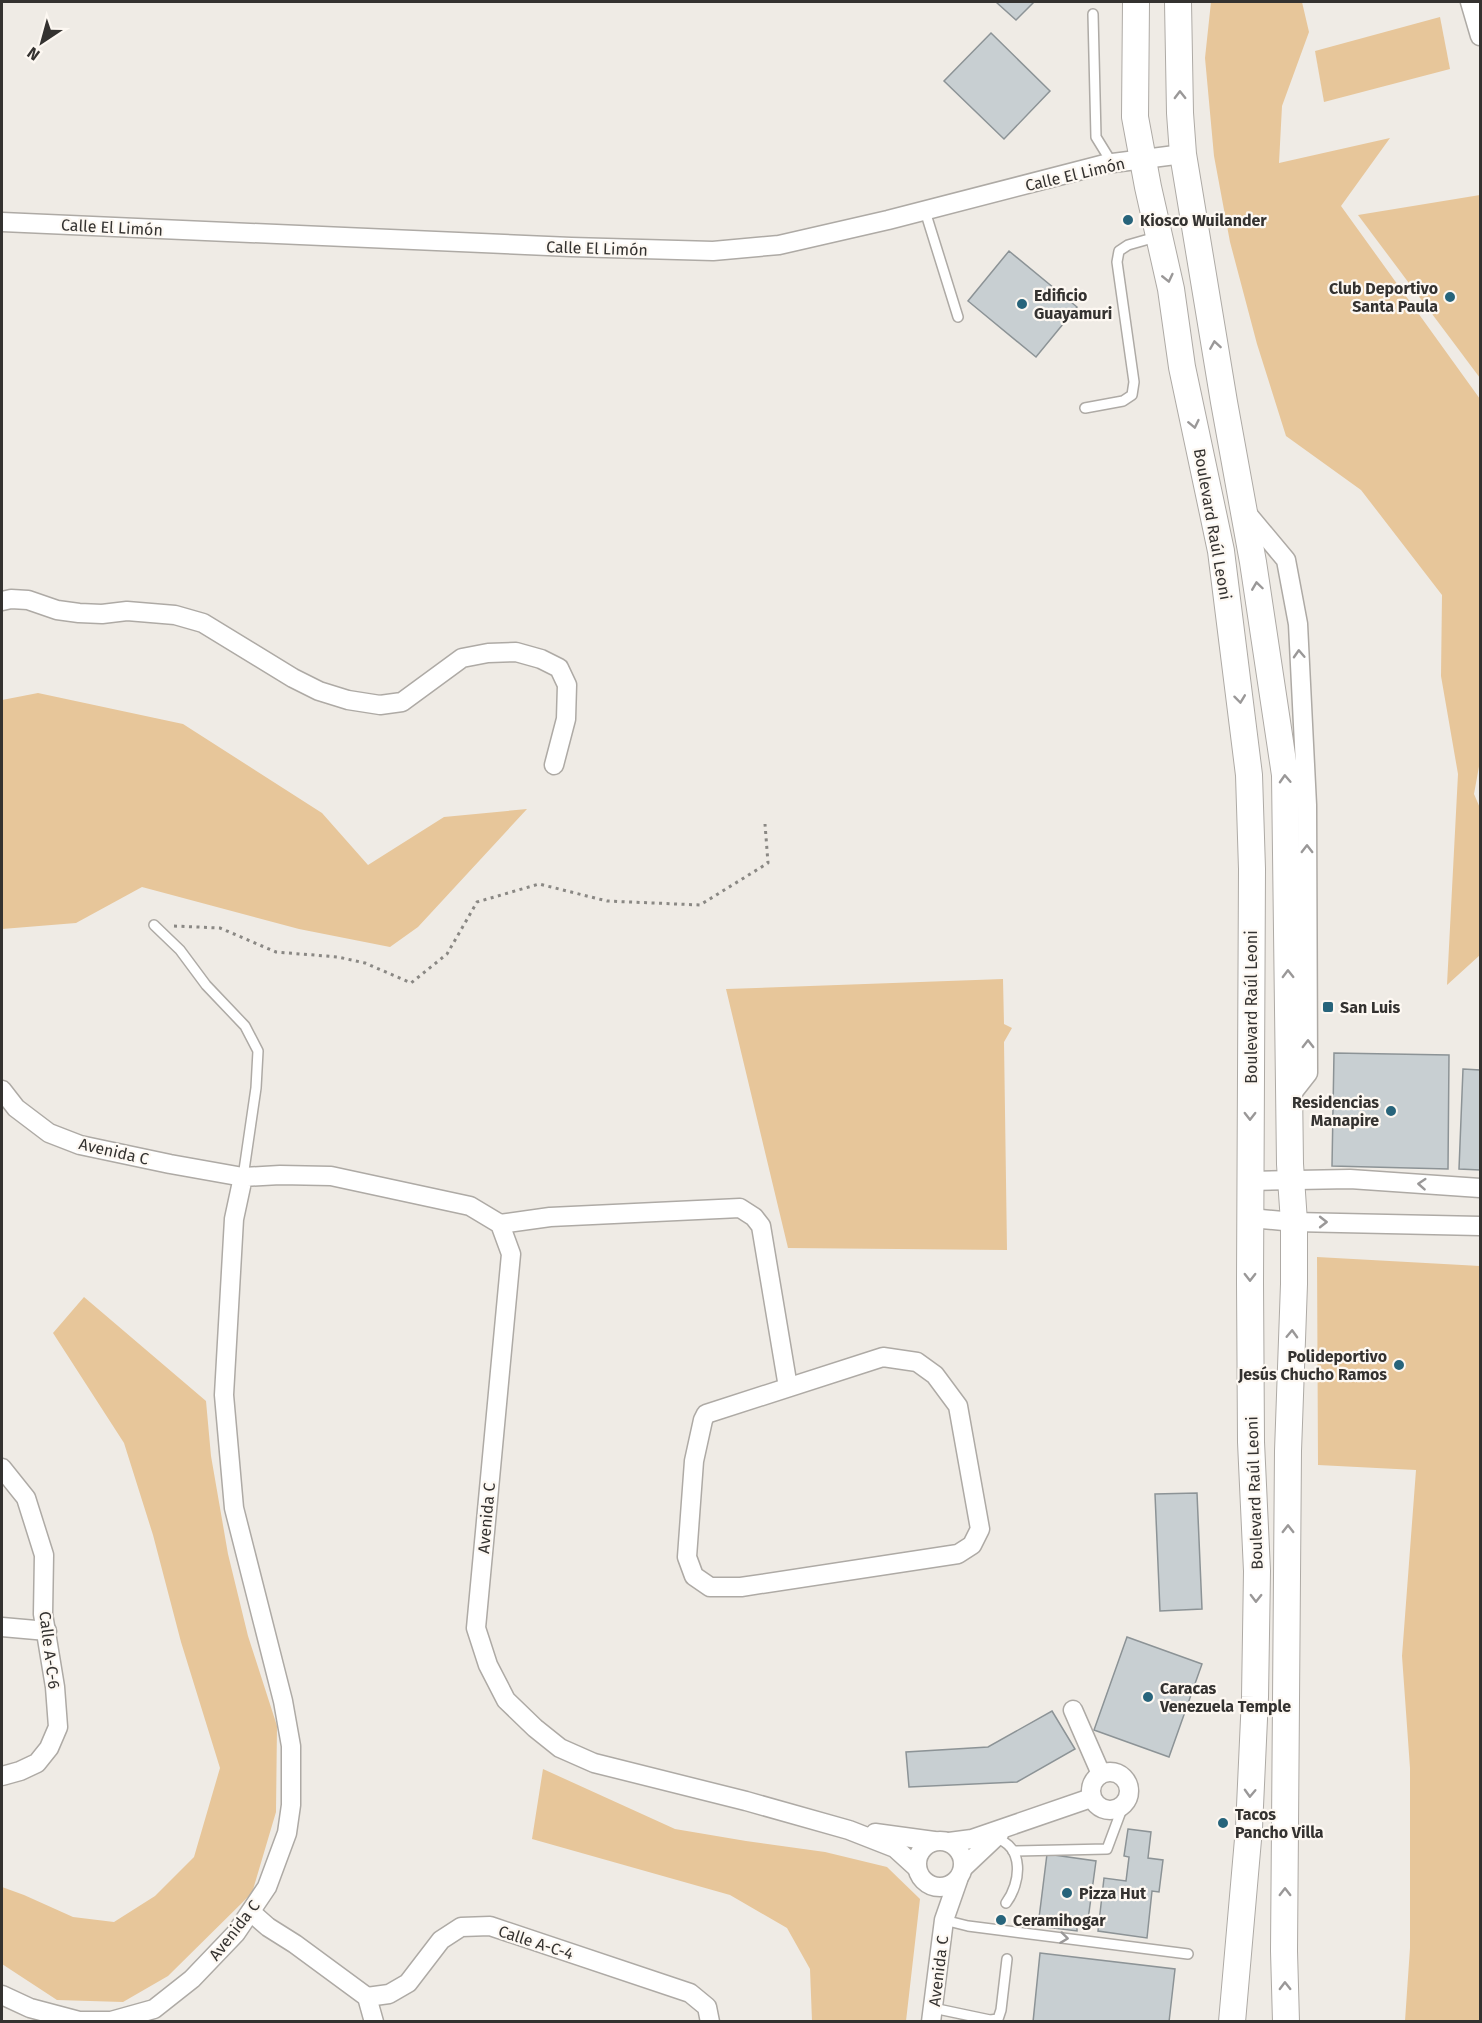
<svg xmlns="http://www.w3.org/2000/svg" width="1482" height="2023" font-family="'Fira Sans',sans-serif">
<rect width="100%" height="100%" fill="#efebe5"/>
<g fill="#e7c69a">
<path d="M 1211,2 L 1302,2 L 1309,32 L 1282,106 L 1279,163 L 1390,138 L 1341,206 L 1480,399 L 1480,761 L 1474,794 L 1480,808 L 1480,955 L 1447,985 L 1458,774 L 1441,676 L 1442,595 L 1361,490 L 1286,436 L 1257,344 L 1230,242 L 1214,156 L 1205,58 Z"/>
<path d="M 1440,17 L 1450,69 L 1324,102 L 1315,51 Z"/>
<path d="M 1480,195 L 1480,378 L 1358,215 Z"/>
<path d="M 38,693 L 183,724 L 322,813 L 368,865 L 444,817 L 527,809 L 418,927 L 390,947 L 299,929 L 142,887 L 76,923 L 2,929 L 2,700 Z"/>
<path d="M 1003,979 L 1004,1024 L 1012,1028 L 1004,1042 L 1007,1250 L 788,1248 L 726,989 Z"/>
<path d="M 1317,1257 L 1480,1266 L 1480,2021 L 1405,2021 L 1410,1948 L 1410,1768 L 1402,1656 L 1416,1470 L 1318,1465 Z"/>
<path d="M 84,1297 L 206,1401 L 211,1456 L 228,1554 L 248,1636 L 277,1726 L 276,1812 L 252,1893 L 168,1976 L 123,2002 L 57,2000 L 2,1964 L 2,1887 L 24,1895 L 73,1917 L 114,1922 L 155,1896 L 194,1857 L 220,1768 L 181,1642 L 153,1535 L 124,1443 L 53,1333 Z"/>
<path d="M 543,1769 L 675,1829 L 746,1841 L 825,1852 L 887,1867 L 920,1899 L 906,2021 L 812,2021 L 810,1969 L 787,1928 L 730,1895 L 532,1839 Z"/>
</g>
<g fill="#c8cfd2" stroke="#8c9396" stroke-width="1.5">
<path d="M 996,2 L 1034,2 L 1016,20 Z"/>
<path d="M 991,33 L 1050,91 L 1004,139 L 944,81 Z"/>
<path d="M 1009,251 L 1077,307 L 1036,357 L 968,301 Z"/>
<path d="M 1334,1053 L 1449,1055 L 1448,1169 L 1332,1166 Z"/>
<path d="M 1463,1069 L 1480,1070 L 1480,1170 L 1459,1169 Z"/>
<path d="M 1197,1493 L 1202,1609 L 1160,1611 L 1155,1494 Z"/>
<path d="M 1127,1637 L 1202,1664 L 1169,1757 L 1094,1730 Z"/>
<path d="M 1052,1711 L 1075,1749 L 1017,1782 L 909,1787 L 906,1752 L 988,1747 Z"/>
<path d="M 1128,1829 L 1151,1832 L 1148,1858 L 1163,1860 L 1159,1892 L 1152,1891 L 1147,1938 L 1098,1931 L 1104,1878 L 1126,1881 L 1129,1857 L 1124,1856 Z"/>
<path d="M 1047,1854 L 1096,1861 L 1087,1927 L 1077,1926 L 1077,1931 L 1038,1926 Z"/>
<path d="M 1040,1953 L 1175,1969 L 1169,2022 L 1033,2022 Z"/>
</g>
<g fill="none" stroke-linecap="round" stroke-linejoin="round">
<g stroke="#aeaaa5" stroke-width="12">
<g id="service">
<path d="M 1093,14 L 1096,137 L 1112,163"/>
<path d="M 925,211 L 958,317"/>
<path d="M 1085,408 L 1123,401 L 1132,395 L 1134,382 L 1117,262 L 1119,251 L 1128,245 L 1156,237"/>
<path d="M 154,925 L 180,950 L 206,985 L 245,1026 L 258,1051 L 256,1088 L 243,1177"/>
<path d="M 995,1838 C 1025,1846 1021,1883 1006,1903"/>
<path d="M 1013,1851 L 1107,1849 L 1123,1806"/>
<path d="M 944,1920 L 968,1926 L 1188,1954"/>
<path d="M 933,2008 L 990,2020 L 998,2019 L 1001,2010 L 1007,1959"/>
</g>
</g>
<g stroke="#aeaaa5" stroke-width="21">
<g id="minor">
<path d="M 1470,2 L 1480,36"/>
<path d="M 2,222 L 571,247 L 713,251 L 779,245 L 888,220 L 1105,164 L 1183,154"/>
<path d="M 1245,511 L 1286,560 L 1298,624 L 1307,805 L 1308,1073 L 1290,1096"/>
<path d="M 2,601 L 11,599 L 28,600 L 57,610 L 79,613 L 102,614 L 127,611 L 175,615 L 203,623 L 293,678 L 319,691 L 348,700 L 380,705 L 402,702 L 462,658 L 488,653 L 516,652 L 541,659 L 559,668 L 567,685 L 566,719 L 554,765"/>
<path d="M 2,1090 L 16,1108 L 49,1133 L 80,1145 L 170,1164 L 243,1177"/>
<path d="M 1250,1181 L 1350,1179 L 1480,1188"/>
<path d="M 1250,1218 L 1294,1222 L 1480,1226"/>
<path d="M 500,1224 L 550,1217 L 740,1208 L 754,1217 L 761,1226 L 788,1387"/>
<path d="M 883,1357 L 917,1362 L 935,1375 L 958,1406 L 980,1529 L 972,1545 L 958,1554 L 741,1587 L 710,1587 L 694,1576 L 687,1557 L 694,1461 L 703,1420 L 706,1414 Z"/>
<path d="M 2,1468 L 26,1498 L 44,1555 L 43,1614 L 55,1687 L 58,1727 L 49,1748 L 37,1763 L 20,1771 L 2,1776"/>
<path d="M 2,1627 L 47,1631"/>
<path d="M 1073,1710 L 1101,1774"/>
<circle cx="1110" cy="1791" r="19"/>
<path d="M 875,1833 L 934,1841"/>
<circle cx="940" cy="1864" r="23"/>
<path d="M 949,1842 L 972,1839 L 1091,1798"/>
<path d="M 964,1867 L 999,1834"/>
<path d="M 251,1912 L 268,1927 L 295,1944 L 367,1997 L 374,2022"/>
<path d="M 2,1995 L 30,2008 L 79,2021 L 111,2021 L 154,2009 L 192,1979 L 236,1933 L 267,1887 L 287,1833 L 291,1805 L 291,1746 L 283,1701 L 234,1508 L 224,1395 L 234,1219 L 243,1177 L 280,1175 L 331,1176 L 470,1206 L 500,1224 L 511,1254 L 476,1628 L 488,1665 L 506,1700 L 535,1728 L 560,1748 L 594,1763 L 746,1801 L 849,1830 L 895,1848 L 917,1868"/>
<path d="M 367,1997 L 389,1994 L 408,1983 L 441,1940 L 461,1927 L 490,1926 L 690,1993 L 707,2007 L 710,2022"/>
<path d="M 931,2022 L 944,1920 L 958,1880"/>
</g>
</g>
<g stroke="#aeaaa5" stroke-width="28">
<g id="secondary">
<path d="M 1136,2 L 1135,117 L 1148,187 L 1171,289 L 1182,367 L 1221,551 L 1249,775 L 1252,869 L 1250,1282 L 1251,1442 L 1257,1571 L 1255,1697 L 1249,1828 L 1232,2022"/>
<path d="M 1178,2 L 1180,113 L 1183,154 L 1224,402 L 1253,562 L 1285,775 L 1290,1164 L 1294,1222 L 1294,1284 L 1288,1451 L 1284,1951 L 1286,2022"/>
</g>
</g>
<path stroke="#8a8884" stroke-width="3" stroke-dasharray="3 4.5" stroke-linecap="butt" d="M 174,926 L 220,928 L 276,952 L 338,957 L 365,963 L 411,983 L 447,954 L 477,902 L 539,884 L 607,901 L 700,905 L 768,863 L 765,824"/>
<use href="#service" stroke="#fff" stroke-width="9"/>
<use href="#minor" stroke="#fff" stroke-width="18"/>
<use href="#secondary" stroke="#fff" stroke-width="26"/>
</g>
<defs><path id="oneway-chevron" d="M-2-3.5L2.5 0L-2 3.5" fill="none" stroke-width="1.6" stroke-linecap="round" stroke-linejoin="round" transform="scale(1.5)"/></defs>
<g stroke="#9a9898">
<use href="#oneway-chevron" transform="translate(1180 95) rotate(-91)"/>
<use href="#oneway-chevron" transform="translate(1168 278) rotate(77)"/>
<use href="#oneway-chevron" transform="translate(1215 345) rotate(-99)"/>
<use href="#oneway-chevron" transform="translate(1194 424) rotate(78)"/>
<use href="#oneway-chevron" transform="translate(1257 586) rotate(-98)"/>
<use href="#oneway-chevron" transform="translate(1299 654) rotate(-93)"/>
<use href="#oneway-chevron" transform="translate(1240 699) rotate(83)"/>
<use href="#oneway-chevron" transform="translate(1285 779) rotate(-93)"/>
<use href="#oneway-chevron" transform="translate(1307 849) rotate(-90)"/>
<use href="#oneway-chevron" transform="translate(1288 974) rotate(-91)"/>
<use href="#oneway-chevron" transform="translate(1308 1044) rotate(-90)"/>
<use href="#oneway-chevron" transform="translate(1250 1116) rotate(90)"/>
<use href="#oneway-chevron" transform="translate(1422 1184) rotate(-176)"/>
<use href="#oneway-chevron" transform="translate(1323 1222)"/>
<use href="#oneway-chevron" transform="translate(1250 1277) rotate(90)"/>
<use href="#oneway-chevron" transform="translate(1292 1334) rotate(-88)"/>
<use href="#oneway-chevron" transform="translate(1288 1529) rotate(-90)"/>
<use href="#oneway-chevron" transform="translate(1256 1598) rotate(91)"/>
<use href="#oneway-chevron" transform="translate(1250 1793) rotate(92)"/>
<use href="#oneway-chevron" transform="translate(1285 1892) rotate(-90)"/>
<use href="#oneway-chevron" transform="translate(1064 1938) rotate(7)"/>
<use href="#oneway-chevron" transform="translate(1285 1986) rotate(-91)"/>
</g>
<g fill="#27647b" stroke="#fdf8f2" stroke-width="2">
<circle cx="1128" cy="220" r="6"/>
<circle cx="1450" cy="297" r="6"/>
<circle cx="1022" cy="304" r="6"/>
<rect x="1322" y="1001" width="12" height="12" rx="3"/>
<circle cx="1391" cy="1111" r="6"/>
<circle cx="1399" cy="1365" r="6"/>
<circle cx="1148" cy="1697" r="6"/>
<circle cx="1223" cy="1823" r="6"/>
<circle cx="1067" cy="1893" r="6"/>
<circle cx="1001" cy="1920" r="6"/>
</g>
<g text-anchor="middle" stroke-width="4.5" stroke-linejoin="round" paint-order="stroke">
<g font-size="16" fill="#343230" stroke="#fdf8f2">
<text transform="translate(1075 174) rotate(-13)" y="6">Calle El Limón</text>
<text transform="translate(112 227) rotate(3)" y="6">Calle El Limón</text>
<text transform="translate(597 248) rotate(2)" y="6">Calle El Limón</text>
<text transform="translate(1213 524) rotate(80)" y="6">Boulevard Raúl Leoni</text>
<text transform="translate(1251 1007) rotate(-90)" y="6">Boulevard Raúl Leoni</text>
<text transform="translate(114 1151) rotate(13)" y="6">Avenida C</text>
<text transform="translate(1254 1493) rotate(-92)" y="6">Boulevard Raúl Leoni</text>
<text transform="translate(486 1518) rotate(-85)" y="6">Avenida C</text>
<text transform="translate(50 1650) rotate(83)" y="6">Calle A-C-6</text>
<text transform="translate(234 1930) rotate(-52)" y="6">Avenida C</text>
<text transform="translate(536 1942) rotate(18)" y="6">Calle A-C-4</text>
<text transform="translate(938 1971) rotate(-83)" y="6">Avenida C</text>
</g>
<g font-size="16" font-weight="bold" fill="#343230" stroke="#fdf8f2" text-anchor="start">
<text x="1140" y="226">Kiosco Wuilander</text>
<text x="1438" y="294" text-anchor="end">Club Deportivo<tspan x="1438" dy="18">Santa Paula</tspan></text>
<text x="1034" y="301">Edificio<tspan x="1034" dy="18">Guayamuri</tspan></text>
<text x="1340" y="1013">San Luis</text>
<text x="1379" y="1108" text-anchor="end">Residencias<tspan x="1379" dy="18">Manapire</tspan></text>
<text x="1387" y="1362" text-anchor="end">Polideportivo<tspan x="1387" dy="18">Jesús Chucho Ramos</tspan></text>
<text x="1160" y="1694">Caracas<tspan x="1160" dy="18">Venezuela Temple</tspan></text>
<text x="1235" y="1820">Tacos<tspan x="1235" dy="18">Pancho Villa</tspan></text>
<text x="1079" y="1899">Pizza Hut</text>
<text x="1013" y="1926">Ceramihogar</text>
</g>
</g>
<rect width="1482" height="2023" fill="none" stroke="#343230" stroke-width="6"/>
<g transform="translate(42 42) rotate(216)" stroke="#fdf8f2" stroke-width="4.5" paint-order="stroke">
<path d="M0-4.5L10 22L0 15L-10 22Z" fill="#343230"/>
<text y="-9" font-size="16" font-weight="bold" text-anchor="middle" fill="#343230">N</text>
</g>
</svg>
